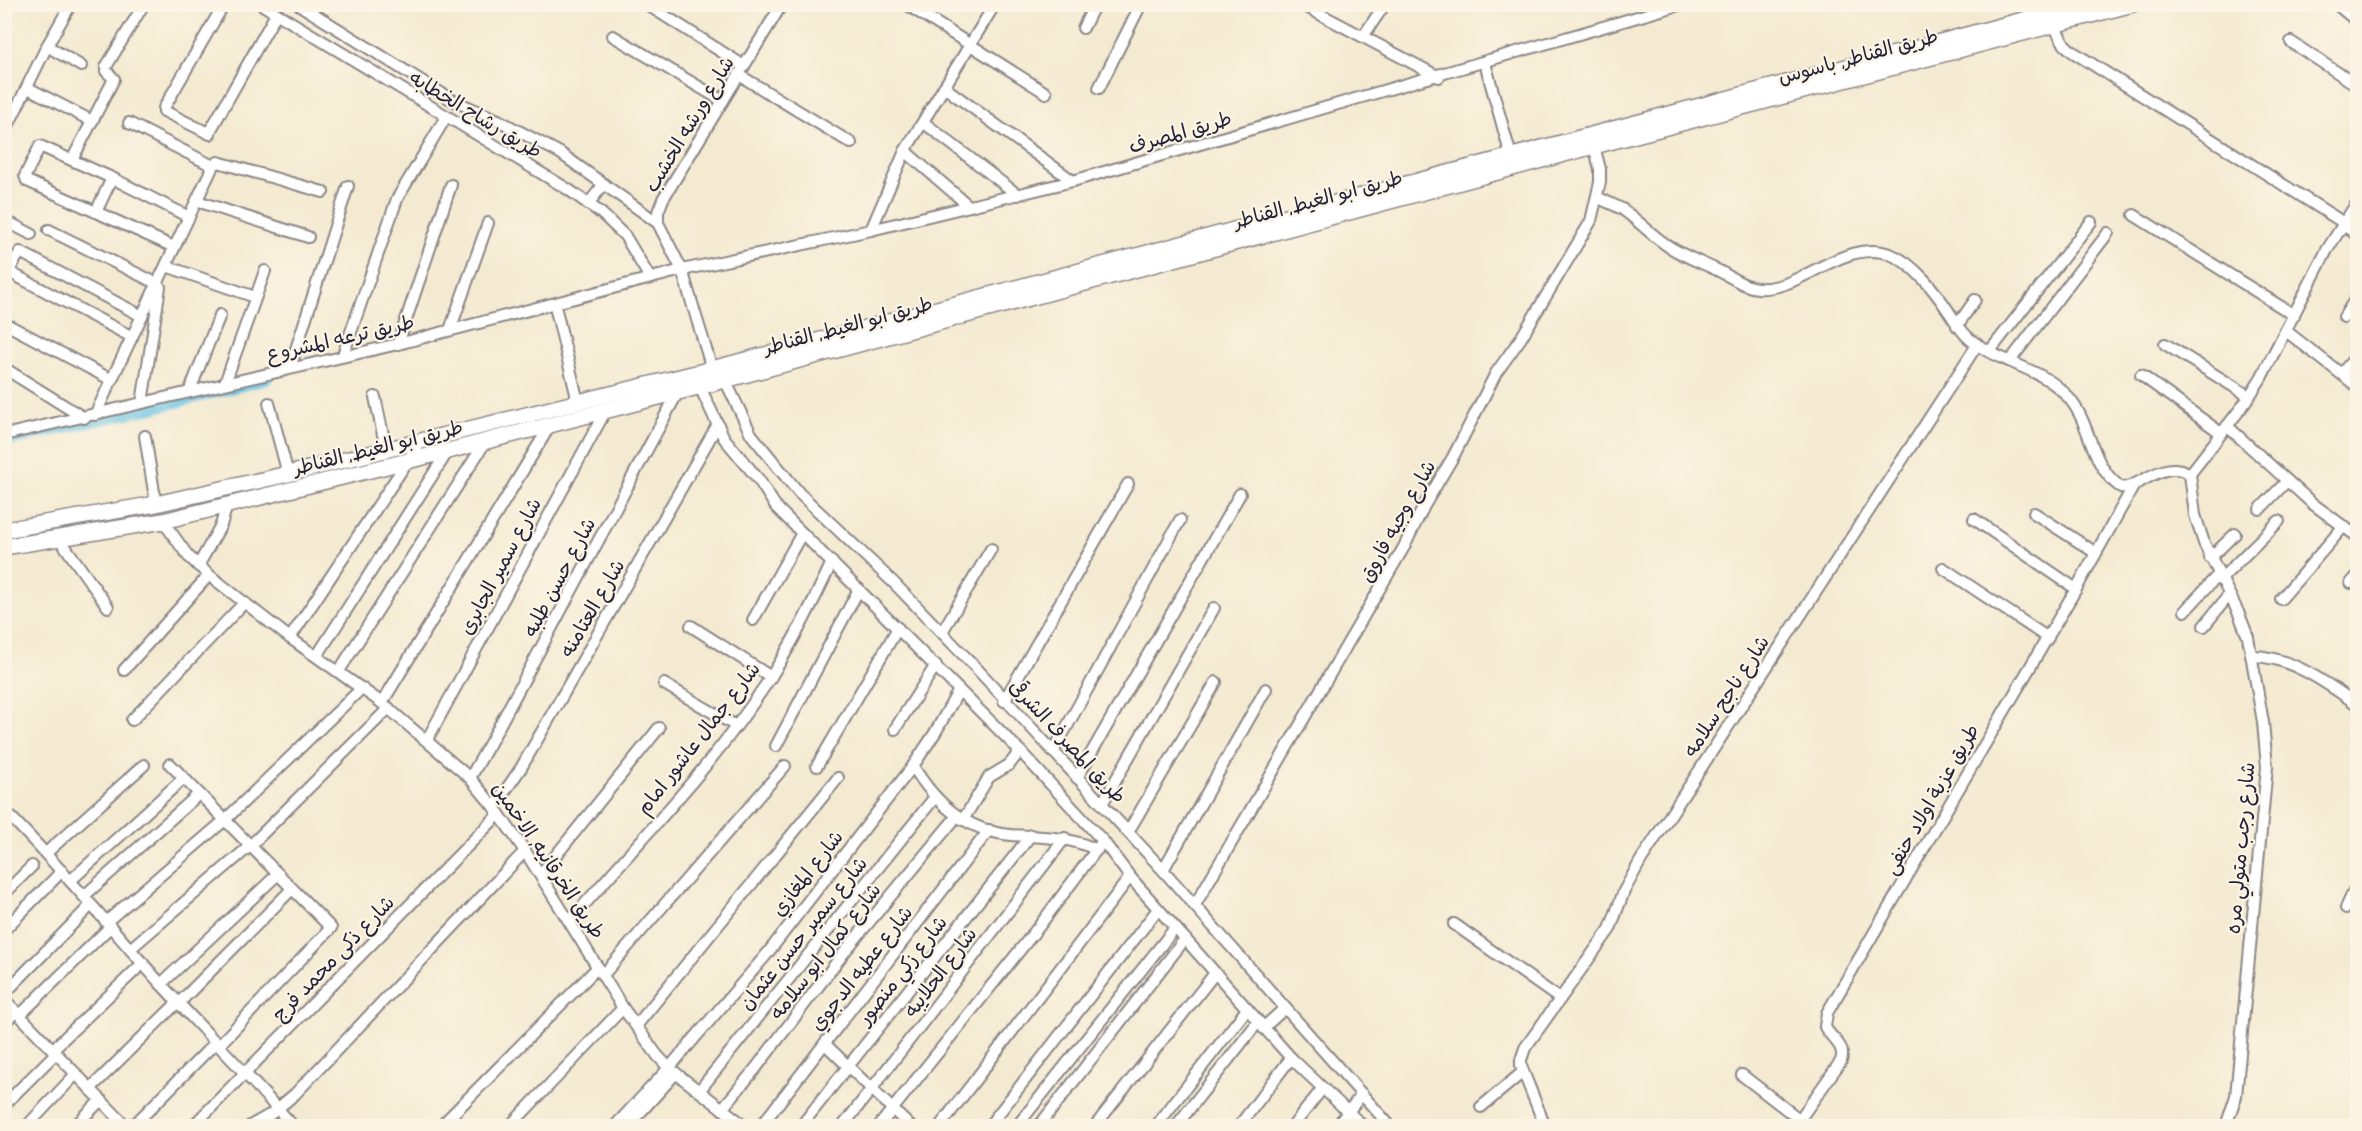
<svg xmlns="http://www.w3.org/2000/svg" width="2362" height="1131" font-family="'Patrick Hand','Playpen Sans Arabic',sans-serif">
<rect width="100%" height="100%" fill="#fcf5e5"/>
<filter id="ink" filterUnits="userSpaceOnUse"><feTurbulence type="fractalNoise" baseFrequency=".0167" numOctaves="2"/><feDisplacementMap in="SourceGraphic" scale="12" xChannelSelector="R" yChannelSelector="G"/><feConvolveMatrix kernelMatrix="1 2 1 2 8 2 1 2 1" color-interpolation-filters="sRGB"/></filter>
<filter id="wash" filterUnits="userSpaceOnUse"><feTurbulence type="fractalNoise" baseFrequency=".008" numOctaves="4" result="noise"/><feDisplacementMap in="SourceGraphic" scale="24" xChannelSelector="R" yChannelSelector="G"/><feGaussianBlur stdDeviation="1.35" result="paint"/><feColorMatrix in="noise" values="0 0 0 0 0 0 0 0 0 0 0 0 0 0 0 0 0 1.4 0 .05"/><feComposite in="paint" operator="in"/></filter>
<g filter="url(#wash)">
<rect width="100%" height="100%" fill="#f4ead1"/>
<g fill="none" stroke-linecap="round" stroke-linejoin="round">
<path stroke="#66c2e4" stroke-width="12" d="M 4,441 L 161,406 L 266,379"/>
</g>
</g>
<g filter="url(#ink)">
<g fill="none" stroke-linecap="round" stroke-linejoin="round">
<g stroke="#8b8686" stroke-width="14">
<g id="street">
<path d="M 261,4 L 569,190 L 601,213 L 625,236 L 650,278"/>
<path d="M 298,4 L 452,100 L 498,120 L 560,153 L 658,223"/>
<path d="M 906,4 L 1046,93"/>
<path d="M 1301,4 L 1439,77"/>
<path d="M 2336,4 L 2358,22"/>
<path d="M 651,7 L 744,66"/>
<path d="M 2054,26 L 2065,45 L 2073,52 L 2344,223 L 2358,237"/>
<path d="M 1083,28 L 1095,4"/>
<path d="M 1364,35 L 1385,4"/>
<path d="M 613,36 L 723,101"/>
<path d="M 2291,42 L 2358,86"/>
<path d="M 47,46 L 81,66"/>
<path d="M 1485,63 L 1511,156"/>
<path d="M 739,75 L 851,143"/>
<path d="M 944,87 L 1073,181"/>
<path d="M 28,88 L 92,121"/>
<path d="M 1099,88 L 1141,4"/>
<path d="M 923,122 L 1018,195"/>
<path d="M 129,123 L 213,166"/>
<path d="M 209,133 L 276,14"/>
<path d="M 4,134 L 47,46 L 71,4"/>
<path d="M 210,134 L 164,111 L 164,108 L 224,4"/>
<path d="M 905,151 L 969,206"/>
<path d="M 72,160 L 114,79 L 106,71 L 106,67 L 144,4"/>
<path d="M 213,166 L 218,162 L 323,192"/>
<path d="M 1597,197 C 1605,201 1614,205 1622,209 C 1638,220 1651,235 1668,246 C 1685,257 1703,263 1721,272 C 1733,278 1744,287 1758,288 C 1801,292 1844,236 1892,255 C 1914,264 1936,292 1949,312 C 1956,322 1961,332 1971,340 C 2001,364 2042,367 2068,397 C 2092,424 2089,463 2119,486 C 2132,496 2163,455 2190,474"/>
<path d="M 197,201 L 308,237"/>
<path d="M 588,204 L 604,184"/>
<path d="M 96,212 L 112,178"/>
<path d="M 2134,215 L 2294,315"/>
<path d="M 4,220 L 31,234"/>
<path d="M 49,230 L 158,284"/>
<path d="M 871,230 L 905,151 L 995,4"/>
<path d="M 174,247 L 27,181 L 25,176 L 40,146 L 112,178 L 189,217"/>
<path d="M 166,266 L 255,297"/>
<path d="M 9,272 L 132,337"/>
<path d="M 4,279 L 20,252 L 142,316"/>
<path d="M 556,310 L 578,402"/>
<path d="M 2344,317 L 2358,295"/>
<path d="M 4,323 L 112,380"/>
<path d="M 1957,326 L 1975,300"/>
<path d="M 450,330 L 488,223"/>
<path d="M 2286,331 L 2358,387"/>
<path d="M 398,344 L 451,185"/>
<path d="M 2165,344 L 2249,396"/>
<path d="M 1990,351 L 2091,222"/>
<path d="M 343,355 L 397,199 L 446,117"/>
<path d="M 2010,361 L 2108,233"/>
<path d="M 4,368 L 84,418"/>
<path d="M 290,368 L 348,186"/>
<path d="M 712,369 L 682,270 L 658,223 L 658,212 L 663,199 L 782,4"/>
<path d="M 2341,374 L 2358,354"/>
<path d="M 2141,375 L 2221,433"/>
<path d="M 725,380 L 751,434 L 799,493 L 894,583 L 978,670 L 1163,870 L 1390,1126"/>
<path d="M 225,383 L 265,271"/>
<path d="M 700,387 L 724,438 L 759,480 L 776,507 L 1020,751 L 1103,841 L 1130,877 L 1291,1058 L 1363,1126"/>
<path d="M 190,390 L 220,315"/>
<path d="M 375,397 L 386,449"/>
<path d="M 142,403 L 160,287"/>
<path d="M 269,403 L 288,474"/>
<path d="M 95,415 L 213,166"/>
<path d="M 2227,426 L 2313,504 L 2358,537"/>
<path d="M 4,435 L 398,344 L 682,270 L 871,230 L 1073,181 L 1682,4"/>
<path d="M 145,436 L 156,504"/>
<path d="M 2190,474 L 2195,515 L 2204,543 L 2239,614 L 2248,637 L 2263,722 L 2267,767 L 2236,1096 L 2226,1126"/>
<path d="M 2190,474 L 2245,403 L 2261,378 L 2327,250 L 2358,201"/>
<path d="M 2260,509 L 2287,481"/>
<path d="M 2034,513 L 2096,553"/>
<path d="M 1974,519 L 2076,589"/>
<path d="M 163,521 L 188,556 L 209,575 L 290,638 L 382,703 L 470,778 L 494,807 L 525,851 L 623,1008 L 657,1055 L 669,1068 L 745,1126"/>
<path d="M 59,538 L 108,607"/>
<path d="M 2210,558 L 2235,534"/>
<path d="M 198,566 L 221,525 L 227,505"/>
<path d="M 1943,568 L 2048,638"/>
<path d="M 2220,580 L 2279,521"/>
<path d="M 2351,583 L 2358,575"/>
<path d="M 2281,599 L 2344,526"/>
<path d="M 2185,611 L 2218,575"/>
<path d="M 753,620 L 802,533"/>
<path d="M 691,626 L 771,677"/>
<path d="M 2204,626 L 2229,595"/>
<path d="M 942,632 L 991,549"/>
<path d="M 290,638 L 421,441"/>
<path d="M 317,656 L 448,451"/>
<path d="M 2252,656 C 2290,656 2328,684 2358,705"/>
<path d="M 124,670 L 209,575"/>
<path d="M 339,671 L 486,441"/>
<path d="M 664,684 L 736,726"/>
<path d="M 1004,701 L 1128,484"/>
<path d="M 382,703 L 551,424"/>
<path d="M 132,720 L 244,603"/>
<path d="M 895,729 L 936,665"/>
<path d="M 427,740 L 606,410"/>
<path d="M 776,746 L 859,589"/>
<path d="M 1053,752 L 1180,520"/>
<path d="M 170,764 L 331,928 L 219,1045"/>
<path d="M 817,766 L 898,628"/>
<path d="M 913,766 C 935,803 967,831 1011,835 C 1042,837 1068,836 1097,850"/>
<path d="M 470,778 L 490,743 L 678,392"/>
<path d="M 1077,778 L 1240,494"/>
<path d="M 1102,804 L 1214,608"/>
<path d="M 494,807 L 521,768 L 718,424"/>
<path d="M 4,810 C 59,865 108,925 160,983 C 204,1031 250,1077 293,1126"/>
<path d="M 963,820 L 989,777 L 1009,765 L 1020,751"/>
<path d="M 1128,832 L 1216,682"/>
<path d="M 46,853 L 144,765"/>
<path d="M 1163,870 L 1266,689"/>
<path d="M 540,875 L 659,728"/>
<path d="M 70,881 L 184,778"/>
<path d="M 4,894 L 32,866"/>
<path d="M 84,896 L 199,794"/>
<path d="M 1195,905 L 1404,547 L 1424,506 L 1453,457 L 1496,373 L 1521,338 L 1591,221 L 1600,182 L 1600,169 L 1594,146"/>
<path d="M 2346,908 L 2358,882"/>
<path d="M 570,921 C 639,841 715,764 772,675 C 795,639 814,601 832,562"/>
<path d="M 106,922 L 225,820 L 362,688"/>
<path d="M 1454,924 L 1560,999"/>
<path d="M 4,930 L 62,871"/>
<path d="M 130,949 L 250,846 L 389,708"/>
<path d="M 603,975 L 785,766"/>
<path d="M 161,984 L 278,874"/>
<path d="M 4,994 L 91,905"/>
<path d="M 4,999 L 126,1126"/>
<path d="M 179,1003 L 292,889"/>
<path d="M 20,1015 L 110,927"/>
<path d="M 4,1023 L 16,1011"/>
<path d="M 636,1026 L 838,778"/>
<path d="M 1263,1028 L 1285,1008"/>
<path d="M 825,1044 L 910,1126"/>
<path d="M 53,1049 L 143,963"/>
<path d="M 1742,1075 L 1800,1120"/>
<path d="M 90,1089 L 178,1002"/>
<path d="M 699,1091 L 935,797"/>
<path d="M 4,1105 L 56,1053"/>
<path d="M 1481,1107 L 1523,1072"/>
<path d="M 722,1109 L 756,1068 L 846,950 L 957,816"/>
<path d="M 27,1126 L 76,1074"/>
<path d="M 75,1126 L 101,1100"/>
<path d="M 133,1126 L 216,1042"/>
<path d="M 193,1126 L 499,814"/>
<path d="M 250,1126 L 271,1114 L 295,1094 L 525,851"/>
<path d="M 441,1126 L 598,967"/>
<path d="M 510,1126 L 623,1008"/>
<path d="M 615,1126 L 669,1068 L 767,954 L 913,766 L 935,733 L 959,690"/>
<path d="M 628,1126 L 676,1073"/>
<path d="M 761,1126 L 989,830"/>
<path d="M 801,1126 L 1031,835"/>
<path d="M 843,1126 L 1065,838"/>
<path d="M 879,1126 L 1040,925 L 1103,841"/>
<path d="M 940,1126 L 1130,877"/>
<path d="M 989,1126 L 1158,909"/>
<path d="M 1017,1126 L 1175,928"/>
<path d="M 1039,1126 L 1185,939"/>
<path d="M 1095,1126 L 1215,973"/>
<path d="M 1156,1126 L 1247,1009"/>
<path d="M 1176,1126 L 1258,1022"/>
<path d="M 1239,1126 L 1291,1058"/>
<path d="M 1293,1126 L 1322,1089"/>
<path d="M 1337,1126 L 1362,1094"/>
<path d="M 1545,1126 L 1521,1066 L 1521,1060 L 1525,1048 L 1610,929 L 1624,891 L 1641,860 L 1977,345"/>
<path d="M 1795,1126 L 1841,1061 C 1846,1045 1832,1040 1825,1027 L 1827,1013 L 2076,589 L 2133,487"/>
</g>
</g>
<g stroke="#8b8686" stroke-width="18">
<g id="secondary">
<path d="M 4,530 L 156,504 L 288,474 L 708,370 L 2083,4"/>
<path d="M 4,547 L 163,521 L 448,451 L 725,380 L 1594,146 L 2133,4"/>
</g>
</g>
<use href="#street" stroke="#fff" stroke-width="10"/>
<use href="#secondary" stroke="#fff" stroke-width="15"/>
</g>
</g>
<g text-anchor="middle" stroke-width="4.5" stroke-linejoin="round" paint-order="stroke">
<g font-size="20" fill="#22223b" stroke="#fcf5e5">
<text transform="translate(1858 56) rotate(-15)" y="7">طريق القناطر, باسوس</text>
<text transform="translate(476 114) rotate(31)" y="7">طريق رشاح الخطابه</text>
<text transform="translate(689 124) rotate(-59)" y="7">شارع ورشه الخشب</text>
<text transform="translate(1180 132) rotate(-16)" y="7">طريق المصرف</text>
<text transform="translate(1318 199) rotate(-15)" y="7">طريق ابو الغيط, القناطر</text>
<text transform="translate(848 325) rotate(-15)" y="7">طريق ابو الغيط, القناطر</text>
<text transform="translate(340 338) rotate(-13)" y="7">طريق ترعه المشروع</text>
<text transform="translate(378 447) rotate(-14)" y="7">طريق ابو الغيط, القناطر</text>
<text transform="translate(1397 521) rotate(-61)" y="7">شارع وجيه فاروق</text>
<text transform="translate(500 566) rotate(-62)" y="7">شارع سمير الجابرى</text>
<text transform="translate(559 577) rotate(-62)" y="7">شارع حسن طلبه</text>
<text transform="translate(592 608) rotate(-60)" y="7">شارع العتامنه</text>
<text transform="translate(1726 696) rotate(-57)" y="7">شارع ناجح سلامه</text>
<text transform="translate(698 738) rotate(-52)" y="7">شارع جمال عاشور امام</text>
<text transform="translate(1068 741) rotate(47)" y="7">طريق المصرف الشرقى</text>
<text transform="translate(1931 799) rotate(-60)" y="7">طريق عزبة اولاد حنفى</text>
<text transform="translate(2240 848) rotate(-85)" y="7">شارع رجب متولي مره</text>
<text transform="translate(549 860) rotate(56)" y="7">طريق الخرقانيه, الاخمين</text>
<text transform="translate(807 873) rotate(-52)" y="7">شارع المغازي</text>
<text transform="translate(803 933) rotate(-51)" y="7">شارع سمير حسن عثمان</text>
<text transform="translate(825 951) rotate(-52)" y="7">شارع كمال ابو سلامه</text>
<text transform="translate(333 958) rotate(-46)" y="7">شارع ذكى محمد فرج</text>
<text transform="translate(861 968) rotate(-52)" y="7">شارع عطيه الدجوي</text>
<text transform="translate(902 970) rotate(-52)" y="7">شارع زكي منصور</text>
<text transform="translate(940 972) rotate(-53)" y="7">شارع الحلايبه</text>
</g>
</g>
<rect width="2362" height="1131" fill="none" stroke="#fcf5e5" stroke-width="24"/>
</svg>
